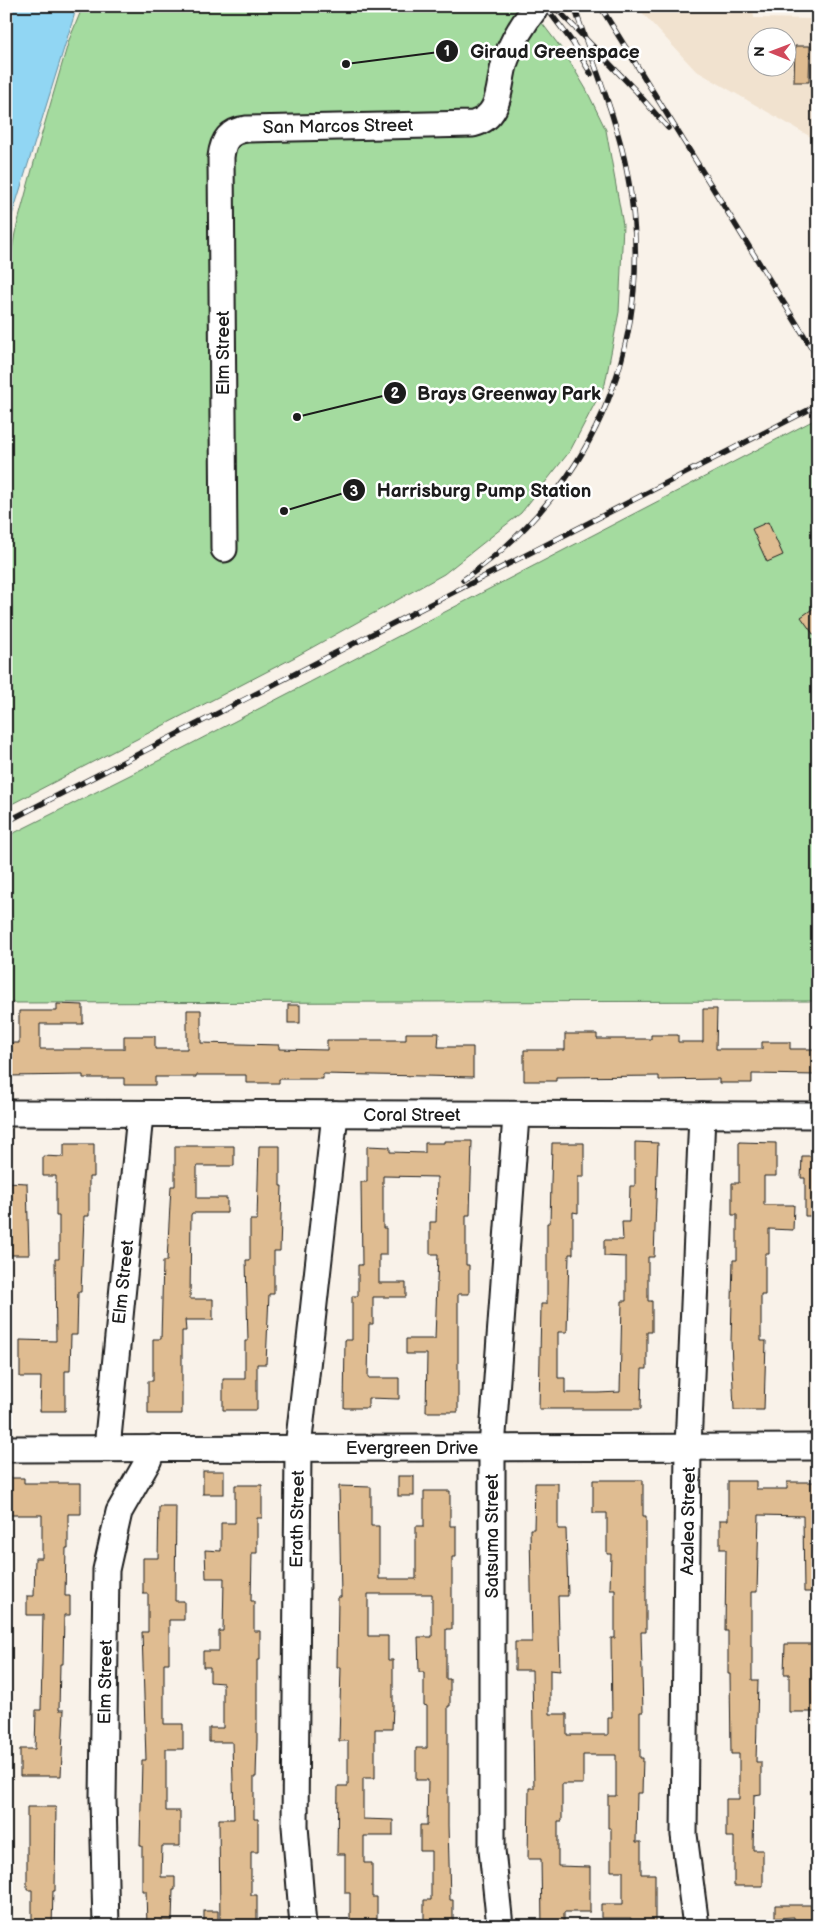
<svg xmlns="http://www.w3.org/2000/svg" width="824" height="1932" font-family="'Balsamiq Sans',sans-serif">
<rect width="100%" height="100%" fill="#f9f2e9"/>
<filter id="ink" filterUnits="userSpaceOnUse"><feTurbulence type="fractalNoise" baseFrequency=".02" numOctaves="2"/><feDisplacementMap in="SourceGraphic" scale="10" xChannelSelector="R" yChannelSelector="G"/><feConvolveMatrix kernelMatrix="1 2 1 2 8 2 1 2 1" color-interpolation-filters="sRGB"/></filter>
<g filter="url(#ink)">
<path fill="#f1e2cf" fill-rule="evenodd" d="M 636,6 L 753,6 L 754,18 L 818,19 L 818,151 L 811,137 L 695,70 ZM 756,38 L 786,38 L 786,68 L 756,68 Z"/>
<g fill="#a4db9f" stroke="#607c5e">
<path d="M 83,6 L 529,6 L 564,52 L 586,89 L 606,130 L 623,225 L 619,312 L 605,384 L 570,451 L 521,513 L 444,574 L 295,657 L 6,807 L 6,285 L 15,233 L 40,140 L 69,40 Z"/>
<path d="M 818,418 L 818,1001 L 6,1003 L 6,837 L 164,758 Z"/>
</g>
<path fill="#91d6f3" stroke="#628c9d" d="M 6,6 L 75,6 L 74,16 L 6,235 Z"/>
<g fill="#dfbc91" stroke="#1c1c1c">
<path d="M 795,46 L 810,46 L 809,82 L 794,82 Z"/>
<path d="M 768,522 L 783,555 L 767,562 L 752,529 Z"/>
<path d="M 818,605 L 818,641 L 801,617 Z"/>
<path d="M 57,1004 L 83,1005 L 83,1024 L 40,1024 L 40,1049 L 124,1049 L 124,1036 L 155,1036 L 155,1049 L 187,1049 L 187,1010 L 201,1010 L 201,1043 L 279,1045 L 279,1049 L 327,1050 L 327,1040 L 406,1040 L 406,1033 L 439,1033 L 438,1047 L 473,1047 L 473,1077 L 323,1074 L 323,1079 L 279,1079 L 279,1083 L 246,1083 L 246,1075 L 196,1075 L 196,1077 L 155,1077 L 155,1085 L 124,1085 L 124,1078 L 83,1078 L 83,1075 L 8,1076 L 8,1043 L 19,1043 L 19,1011 L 57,1011 Z"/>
<rect x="288" y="1005" width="12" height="18"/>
<path d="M 703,1009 L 717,1009 L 716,1049 L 762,1049 L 762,1042 L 790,1042 L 790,1049 L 818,1049 L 818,1075 L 752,1074 L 752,1083 L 719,1083 L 719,1079 L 659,1080 L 659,1076 L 556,1077 L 556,1081 L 524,1081 L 524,1050 L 565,1050 L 565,1034 L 597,1034 L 597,1039 L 651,1039 L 651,1035 L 678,1035 L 678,1042 L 703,1042 Z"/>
<path d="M 444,1141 L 472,1141 L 470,1215 L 466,1215 L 466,1265 L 469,1265 L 469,1294 L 458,1294 L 458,1412 L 426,1412 L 427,1354 L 406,1354 L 406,1339 L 435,1339 L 438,1254 L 430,1254 L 430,1222 L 436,1222 L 437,1177 L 383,1176 L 383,1228 L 386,1228 L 386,1255 L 379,1255 L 379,1283 L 406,1283 L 406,1297 L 373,1297 L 373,1324 L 369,1324 L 368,1378 L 399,1378 L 399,1399 L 368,1398 L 368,1408 L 344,1408 L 345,1340 L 352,1340 L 352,1296 L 358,1296 L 358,1265 L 362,1265 L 361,1182 L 367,1182 L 367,1146 L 390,1147 L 390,1152 L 425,1153 L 425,1143 L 444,1143 Z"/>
<path d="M 635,1142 L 658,1143 L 654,1257 L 648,1257 L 648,1301 L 652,1301 L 652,1332 L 647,1332 L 647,1369 L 642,1369 L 641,1409 L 539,1409 L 541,1304 L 547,1304 L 547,1223 L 550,1223 L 552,1143 L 584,1143 L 584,1177 L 578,1177 L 578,1213 L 573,1212 L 573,1254 L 569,1254 L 567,1332 L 558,1332 L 558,1378 L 565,1378 L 565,1393 L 598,1393 L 620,1392 L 622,1301 L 626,1301 L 626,1257 L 604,1256 L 604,1240 L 623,1240 L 622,1222 L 629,1222 L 630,1186 L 635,1186 Z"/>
<path d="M 739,1142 L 776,1143 L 776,1176 L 764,1176 L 764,1205 L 794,1205 L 793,1230 L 769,1229 L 769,1254 L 765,1254 L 765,1295 L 761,1295 L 761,1341 L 766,1341 L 764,1410 L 734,1410 L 731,1341 L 733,1260 L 737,1260 L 737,1215 L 732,1215 L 732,1183 L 739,1183 Z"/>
<path d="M 64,1144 L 94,1144 L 94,1177 L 89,1177 L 89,1216 L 84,1216 L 81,1292 L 78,1292 L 77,1335 L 71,1335 L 70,1371 L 65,1371 L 65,1411 L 40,1411 L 41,1377 L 20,1377 L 20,1340 L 56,1341 L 55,1259 L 59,1259 L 59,1216 L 56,1216 L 56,1176 L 43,1176 L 43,1156 L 64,1157 Z"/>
<path d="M 175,1146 L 234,1146 L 234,1166 L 197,1166 L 197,1198 L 227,1198 L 227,1213 L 192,1213 L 191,1215 L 190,1299 L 213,1299 L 213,1320 L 185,1320 L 186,1331 L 182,1331 L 182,1414 L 148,1414 L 148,1381 L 153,1381 L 153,1339 L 161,1339 L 163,1261 L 167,1261 L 171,1186 L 175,1186 Z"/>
<path d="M 259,1146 L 280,1146 L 280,1186 L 282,1186 L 280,1251 L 274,1251 L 274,1294 L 269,1294 L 266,1364 L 257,1364 L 257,1410 L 223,1410 L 223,1379 L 245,1379 L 245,1341 L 248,1341 L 246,1260 L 250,1260 L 250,1220 L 257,1220 Z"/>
<path d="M 802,1156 L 818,1156 L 818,1216 L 805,1216 L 805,1178 L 801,1178 Z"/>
<path d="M 6,1182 L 27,1183 L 29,1255 L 7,1255 Z"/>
<rect x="203" y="1471" width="21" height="23"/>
<rect x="398" y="1476" width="16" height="20"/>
<path d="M 6,1478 L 24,1478 L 24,1483 L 81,1483 L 81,1514 L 68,1514 L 68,1548 L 66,1548 L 65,1596 L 70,1596 L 70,1615 L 64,1615 L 63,1664 L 60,1664 L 59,1710 L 64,1710 L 61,1776 L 20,1776 L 20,1749 L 35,1749 L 36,1710 L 41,1710 L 43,1615 L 27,1615 L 27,1596 L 34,1596 L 35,1558 L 42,1558 L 42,1515 L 6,1515 Z"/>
<path d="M 593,1480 L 643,1480 L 643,1516 L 646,1516 L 646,1632 L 641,1632 L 643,1712 L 640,1712 L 640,1758 L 643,1758 L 642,1793 L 637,1793 L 636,1842 L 641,1842 L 641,1874 L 655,1874 L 655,1926 L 630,1926 L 631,1918 L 601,1918 L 601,1904 L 623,1904 L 623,1871 L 611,1871 L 611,1828 L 608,1828 L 608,1796 L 616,1796 L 616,1755 L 583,1755 L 583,1784 L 562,1784 L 562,1821 L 558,1821 L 558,1866 L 590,1867 L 590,1912 L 564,1912 L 564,1926 L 542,1926 L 541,1859 L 528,1859 L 529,1788 L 534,1788 L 532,1670 L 515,1670 L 515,1642 L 532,1642 L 530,1529 L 534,1529 L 535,1483 L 558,1483 L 558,1529 L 566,1529 L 568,1596 L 558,1596 L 560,1671 L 550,1670 L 550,1714 L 567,1714 L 567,1735 L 608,1735 L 608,1718 L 612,1718 L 611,1638 L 615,1638 L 615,1589 L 610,1589 L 611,1554 L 607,1554 L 607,1513 L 593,1513 Z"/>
<path d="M 728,1481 L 756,1481 L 756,1489 L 787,1489 L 787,1482 L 818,1482 L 818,1592 L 804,1592 L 803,1516 L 759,1515 L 757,1592 L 751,1592 L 751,1646 L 752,1646 L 752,1680 L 758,1680 L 756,1762 L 761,1762 L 761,1794 L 754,1795 L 753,1850 L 763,1850 L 763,1886 L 734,1886 L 734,1837 L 726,1837 L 726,1799 L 739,1799 L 739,1754 L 731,1754 L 730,1674 L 728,1674 L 728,1631 L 725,1631 L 726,1549 L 720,1549 L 720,1520 L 728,1520 Z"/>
<path d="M 235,1485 L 262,1485 L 262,1518 L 257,1518 L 257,1553 L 252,1553 L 251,1601 L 254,1601 L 254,1631 L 260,1631 L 260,1660 L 257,1660 L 257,1741 L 256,1777 L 254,1777 L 254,1819 L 258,1819 L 258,1852 L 251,1852 L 251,1895 L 257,1895 L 257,1921 L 220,1921 L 219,1819 L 234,1819 L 232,1742 L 209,1742 L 209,1728 L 223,1728 L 223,1683 L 210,1682 L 210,1667 L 203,1667 L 203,1651 L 219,1651 L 219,1631 L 223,1631 L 224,1578 L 206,1578 L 205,1550 L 221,1551 L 221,1523 L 235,1523 Z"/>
<path d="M 339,1486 L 371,1487 L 371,1526 L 379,1526 L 379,1579 L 416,1579 L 416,1526 L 424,1526 L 424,1491 L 450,1491 L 450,1526 L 456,1526 L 456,1557 L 452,1557 L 452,1629 L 446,1629 L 446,1679 L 450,1679 L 450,1706 L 448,1706 L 448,1825 L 450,1900 L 453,1900 L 453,1925 L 424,1925 L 424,1900 L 431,1900 L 431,1851 L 420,1851 L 420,1825 L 427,1825 L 428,1780 L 416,1780 L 416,1748 L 427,1748 L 427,1706 L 424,1705 L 424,1672 L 419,1672 L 418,1637 L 432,1637 L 432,1594 L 368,1594 L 368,1636 L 388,1636 L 388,1660 L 393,1660 L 393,1706 L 392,1729 L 375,1729 L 375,1778 L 363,1778 L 363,1819 L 393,1820 L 393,1836 L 364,1836 L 364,1863 L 372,1863 L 372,1897 L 377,1897 L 377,1926 L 350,1926 L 350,1893 L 345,1893 L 345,1854 L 337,1854 L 338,1786 L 348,1786 L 348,1741 L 339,1741 L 341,1667 L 337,1667 L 338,1597 L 341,1597 Z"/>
<path d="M 159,1506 L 176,1506 L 175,1601 L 184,1601 L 184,1620 L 169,1620 L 169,1663 L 164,1663 L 164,1724 L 183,1724 L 183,1749 L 166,1749 L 166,1811 L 180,1811 L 180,1846 L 162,1846 L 161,1877 L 175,1877 L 175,1890 L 173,1890 L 172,1921 L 160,1921 L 160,1926 L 147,1926 L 146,1891 L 142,1891 L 142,1846 L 140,1846 L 142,1760 L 146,1760 L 142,1632 L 148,1632 L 148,1594 L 143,1594 L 143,1558 L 158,1558 Z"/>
<path d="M 785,1644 L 818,1644 L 818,1712 L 789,1712 L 789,1674 L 784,1674 Z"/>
<path d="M 27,1807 L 56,1807 L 55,1891 L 53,1891 L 52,1926 L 32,1926 L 32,1890 L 27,1890 Z"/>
<path d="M 775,1905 L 811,1905 L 811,1922 L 794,1922 L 794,1917 L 775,1918 Z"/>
<rect x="204" y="1911" width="14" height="15"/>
</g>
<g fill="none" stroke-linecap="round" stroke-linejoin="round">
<g stroke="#1c1c1c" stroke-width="29">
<g id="minor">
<path d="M 224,549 L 221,157 C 223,140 229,131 247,129 L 473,124 C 504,116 497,83 506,59 C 512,42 525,21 537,6"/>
<path d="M 6,1113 L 818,1115"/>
<path d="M 107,1448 L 140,1115"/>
<path d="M 6,1449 L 818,1447"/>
<path d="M 106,1926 L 103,1799 L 106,1570 L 119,1512 L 148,1461 L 153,1448"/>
<path d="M 303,1926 L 295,1826 L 298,1448 L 335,1114"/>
<path d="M 500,1926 L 492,1850 L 492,1448 L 516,1116"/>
<path d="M 696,1926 L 684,1835 L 688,1447 L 702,1115"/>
</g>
</g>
<use href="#minor" stroke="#fff" stroke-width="25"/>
<g stroke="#1c1c1c" stroke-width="5.5">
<g id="rail">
<path d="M 545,6 L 573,43 L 591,74"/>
<path d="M 554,6 L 635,90 L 668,128"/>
<path d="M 600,6 L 818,358"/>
<path d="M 463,580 C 598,487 659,332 627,172 C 617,118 591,58 574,6"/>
<path d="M 6,822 L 818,405"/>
</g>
</g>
<use href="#rail" stroke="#fff" stroke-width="4" stroke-dasharray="11" stroke-linecap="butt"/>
</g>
</g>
<g text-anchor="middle" stroke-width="5" stroke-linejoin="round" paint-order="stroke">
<g font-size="18" fill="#1c1c1c" stroke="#fff">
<text transform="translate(338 126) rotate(-1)" y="6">San Marcos Street</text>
<text transform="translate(223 353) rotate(-90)" y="6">Elm Street</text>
<text x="412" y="1121">Coral Street</text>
<text transform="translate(123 1282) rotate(-84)" y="6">Elm Street</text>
<text x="412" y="1454">Evergreen Drive</text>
<text transform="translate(297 1519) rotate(-89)" y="6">Erath Street</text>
<text transform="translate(688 1521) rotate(-89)" y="6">Azalea Street</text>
<text transform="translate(492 1536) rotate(-90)" y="6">Satsuma Street</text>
<text transform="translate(105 1682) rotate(-89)" y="6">Elm Street</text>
</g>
</g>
<path fill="none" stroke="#1c1c1c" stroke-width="2" d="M346 64L447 51M297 417L395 393M284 511L354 490"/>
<g fill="#1c1c1c" stroke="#fff" stroke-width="2">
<circle cx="346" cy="64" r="5"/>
<circle cx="297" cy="417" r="5"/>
<circle cx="284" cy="511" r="5"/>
<circle cx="447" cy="51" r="12"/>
<circle cx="395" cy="393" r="12"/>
<circle cx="354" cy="490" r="12"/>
</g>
<g font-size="15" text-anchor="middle" font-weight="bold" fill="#fff">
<text x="447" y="56">1</text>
<text x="395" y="398">2</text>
<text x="354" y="496">3</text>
</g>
<g font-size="19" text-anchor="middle" font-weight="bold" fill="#1c1c1c" stroke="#fff" stroke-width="5" stroke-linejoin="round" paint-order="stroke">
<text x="555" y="58">Giraud Greenspace</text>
<text x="509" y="400">Brays Greenway Park</text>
<text x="484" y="497">Harrisburg Pump Station</text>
</g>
<rect width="824" height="1932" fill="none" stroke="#fff" stroke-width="25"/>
<rect x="12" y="12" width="799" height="1907" fill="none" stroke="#1c1c1c" stroke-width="2" filter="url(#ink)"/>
<g transform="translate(772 52) rotate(271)"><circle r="24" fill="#ffffff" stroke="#a4a4a4"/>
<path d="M0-4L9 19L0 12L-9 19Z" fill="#d1495b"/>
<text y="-8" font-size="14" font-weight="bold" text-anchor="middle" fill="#1c1c1c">N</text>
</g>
</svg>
